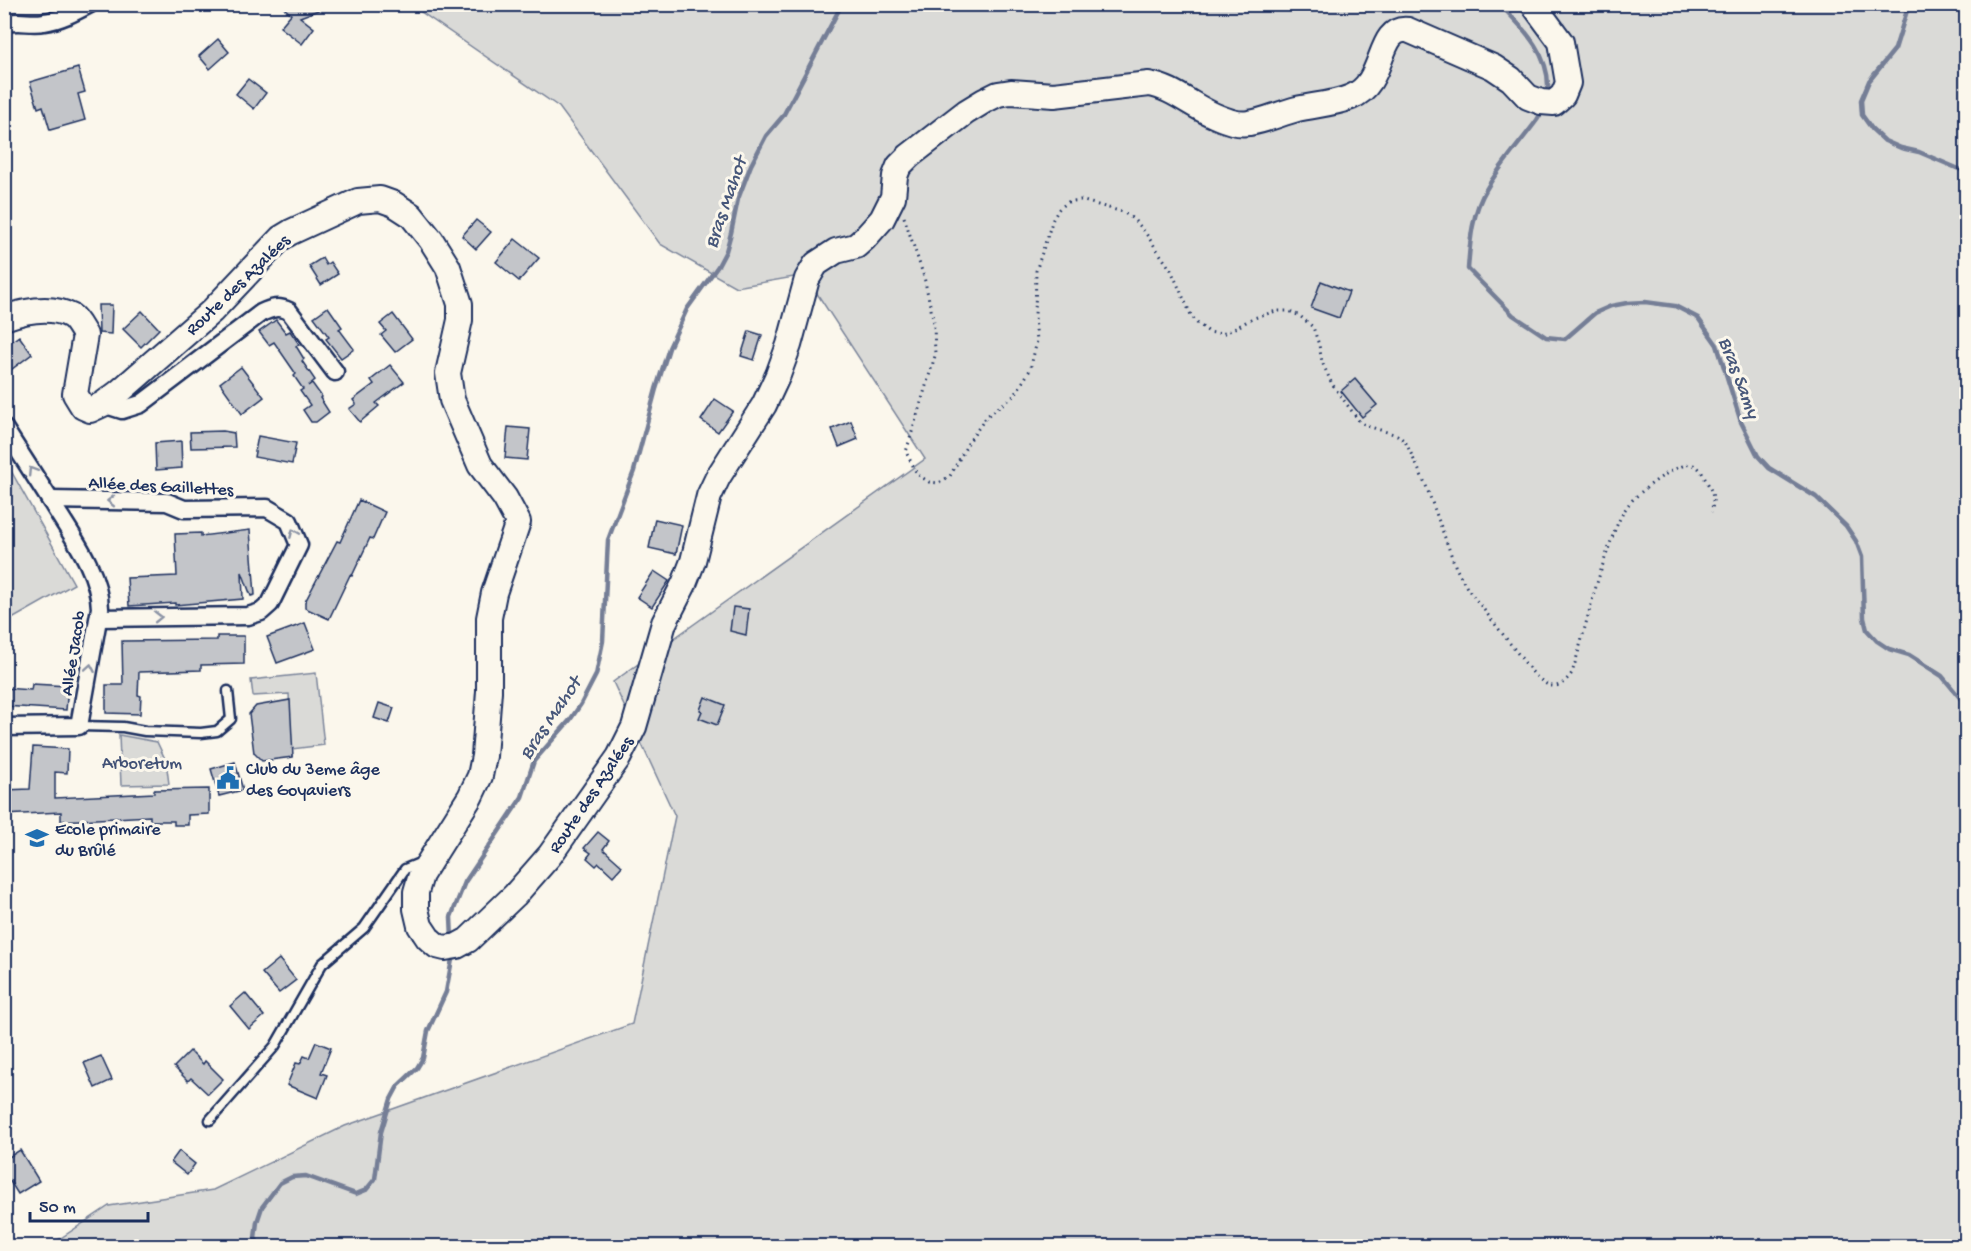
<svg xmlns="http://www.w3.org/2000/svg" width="1971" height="1251" font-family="'Gochi Hand',sans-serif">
<rect width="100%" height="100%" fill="#fbf7ec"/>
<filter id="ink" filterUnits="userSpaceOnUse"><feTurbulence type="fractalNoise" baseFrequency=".0167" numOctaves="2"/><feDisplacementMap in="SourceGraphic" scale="12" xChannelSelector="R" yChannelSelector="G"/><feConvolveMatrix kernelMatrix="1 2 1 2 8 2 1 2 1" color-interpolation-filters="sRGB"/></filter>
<g filter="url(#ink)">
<g fill="#dadad7" stroke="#7a849a" stroke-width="1.5">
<path d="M 411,5 L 1966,5 L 1966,1246 L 49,1246 L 109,1206 L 213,1190 L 345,1126 L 632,1024 L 675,816 L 613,682 L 925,459 L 805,275 L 736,287 L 660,244 L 559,107 Z"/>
<path d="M 5,460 L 74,584 L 5,623 L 4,623 Z"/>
<path d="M 316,673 L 324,745 L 292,749 L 289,694 L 253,696 L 251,680 Z"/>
<path d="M 119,735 L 157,742 L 166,761 L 169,784 L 121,785 Z"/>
</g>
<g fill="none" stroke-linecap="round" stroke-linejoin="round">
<g stroke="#747e96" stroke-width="4.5">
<path d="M 1499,4 C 1524,28 1554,59 1547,96"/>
<path d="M 1909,4 L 1895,49 L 1869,81 L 1861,100 L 1862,115 L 1872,129 L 1885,141 L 1901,148 L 1919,152 L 1966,172"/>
<path d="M 1543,110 L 1537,120 C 1521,142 1501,164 1487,188 C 1472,212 1470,241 1468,269 L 1513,315 L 1546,337 L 1565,339 L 1595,313 L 1611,306 L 1627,303 L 1645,302 L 1675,306 L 1698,318 L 1717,345 L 1741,422 L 1758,456 L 1769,468 L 1816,497 L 1846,526 L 1856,541 L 1862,557 L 1864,618 L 1867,630 L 1877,641 L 1889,649 L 1909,655 L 1942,676 L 1966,705"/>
<path d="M 452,940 L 451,917 L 465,882 L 522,797 L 534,761 L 570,720 L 581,704 L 596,675 L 603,641 L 608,540 L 634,471 L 656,389 L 669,348 L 687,309 L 718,266 L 726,251 L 731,233 L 738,199 L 751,165 L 766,136 L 783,116 L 842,4"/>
<path d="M 260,1246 L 255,1238 L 257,1222 L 262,1207 L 280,1183 L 292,1177 L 306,1176 L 356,1194 L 366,1190 L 375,1179 L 381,1132 L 391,1099 L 398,1086 L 417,1068 L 423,1058 L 428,1031 L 446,992 L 453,954"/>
</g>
</g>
<g fill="#c3c5c9" stroke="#1b2f5e" stroke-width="1.5">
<path d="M 279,4 L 329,4 L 329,6 L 300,17 L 314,28 L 302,44 L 280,27 L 291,14 Z"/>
<path d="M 218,39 L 229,52 L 210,69 L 199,56 Z"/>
<path d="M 78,68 L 85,92 L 78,94 L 85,120 L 50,130 L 43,106 L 38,108 L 30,82 Z"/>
<path d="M 248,79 L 266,93 L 254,109 L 236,94 Z"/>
<path d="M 476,220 L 491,232 L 476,249 L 462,236 Z"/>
<path d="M 515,239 L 539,258 L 519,281 L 496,262 Z"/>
<path d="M 322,258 L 326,265 L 330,262 L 338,274 L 321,285 L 309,266 Z"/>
<path d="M 1321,281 L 1349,292 L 1339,318 L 1311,308 Z"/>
<path d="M 98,305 L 112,305 L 111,334 L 99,333 Z"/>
<path d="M 328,307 L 342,327 L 339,329 L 354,349 L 341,358 L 326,339 L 329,337 L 314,317 Z"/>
<path d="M 142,311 L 159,329 L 141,347 L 123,329 Z"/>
<path d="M 393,314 L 412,339 L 395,352 L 381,335 L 386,331 L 380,324 Z"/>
<path d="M 276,320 L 286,333 L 290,331 L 299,344 L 296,346 L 304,359 L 302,361 L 315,380 L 308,386 L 312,383 L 322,397 L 320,398 L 329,412 L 316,422 L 311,422 L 303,410 L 310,405 L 300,391 L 303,389 L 294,376 L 296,374 L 274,342 L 269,345 L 259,332 Z"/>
<path d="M 749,331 L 762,335 L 754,360 L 741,356 Z"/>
<path d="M 19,336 L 32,354 L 4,375 L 4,347 Z"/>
<path d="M 390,365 L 404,382 L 376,403 L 379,406 L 360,422 L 349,409 L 356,404 L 353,400 L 374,384 L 371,380 Z"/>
<path d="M 241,367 L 264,397 L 242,414 L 220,383 Z"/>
<path d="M 1355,379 L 1377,405 L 1362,417 L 1341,391 Z"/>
<path d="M 715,399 L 733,411 L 718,432 L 701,420 Z"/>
<path d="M 851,421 L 858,439 L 839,447 L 832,429 Z"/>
<path d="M 508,427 L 530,429 L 527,460 L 505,458 Z"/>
<path d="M 223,431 L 234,433 L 235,447 L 191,448 L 190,432 Z"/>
<path d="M 258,436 L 296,443 L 292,464 L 254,457 Z"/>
<path d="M 181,441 L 182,468 L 156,470 L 155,443 Z"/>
<path d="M 359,500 L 385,512 L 373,539 L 370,538 L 352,576 L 350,575 L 329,619 L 305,608 L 305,602 L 337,541 L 340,542 Z"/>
<path d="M 655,519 L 682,525 L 676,554 L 649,548 Z"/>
<path d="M 250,530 L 255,595 L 251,596 L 242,572 L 243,599 L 175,605 L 175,603 L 129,606 L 127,578 L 177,576 L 175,534 L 201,533 L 201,536 Z"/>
<path d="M 654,571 L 669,581 L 652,607 L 637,597 Z"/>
<path d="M 733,607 L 749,609 L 746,635 L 730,631 Z"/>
<path d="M 305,623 L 315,649 L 277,663 L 267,637 Z"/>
<path d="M 217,636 L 244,636 L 244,664 L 201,665 L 201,670 L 139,672 L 138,695 L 141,696 L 140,714 L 106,713 L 106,685 L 123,685 L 122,641 L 217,640 Z"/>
<path d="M 32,684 L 68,686 L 66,710 L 4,706 L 4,688 L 31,690 Z"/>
<path d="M 705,697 L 725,705 L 717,725 L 699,718 L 702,711 L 700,710 Z"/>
<path d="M 290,700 L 293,757 L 262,761 L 254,753 L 249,714 L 256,706 Z"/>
<path d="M 379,703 L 394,708 L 389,723 L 374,718 Z"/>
<path d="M 33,747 L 68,749 L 67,773 L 55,772 L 55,798 L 154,793 L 154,790 L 209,789 L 209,814 L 188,815 L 188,825 L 174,825 L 174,821 L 150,821 L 150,816 L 61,821 L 61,812 L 4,815 L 4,790 L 30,789 Z"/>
<path d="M 235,762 L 243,790 L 219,796 L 211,769 Z"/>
<path d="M 598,832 L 609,841 L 603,849 L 622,866 L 613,876 L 599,863 L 596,866 L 587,858 L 591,853 L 584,848 Z"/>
<path d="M 279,959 L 296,980 L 279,993 L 262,973 Z"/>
<path d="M 245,993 L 264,1016 L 249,1029 L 230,1006 Z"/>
<path d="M 316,1042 L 331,1048 L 321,1073 L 327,1075 L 318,1098 L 287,1085 L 296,1063 L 300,1064 L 304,1056 L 309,1058 Z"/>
<path d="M 190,1051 L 203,1064 L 205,1061 L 223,1079 L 208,1094 L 191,1078 L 188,1081 L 174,1067 Z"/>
<path d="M 101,1056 L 112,1080 L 95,1088 L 84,1063 Z"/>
<path d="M 20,1150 L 39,1181 L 18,1194 L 4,1172 L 4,1160 Z"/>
<path d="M 179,1151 L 195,1164 L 187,1175 L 171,1162 Z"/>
</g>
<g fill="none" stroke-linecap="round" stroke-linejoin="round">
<g stroke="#1b2f5e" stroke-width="13">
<g id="service">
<path d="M 79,726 L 123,727 L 145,731 L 201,733 L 217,731 L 231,719 L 228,691"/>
<path d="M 210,1120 L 275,1046 L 322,964 L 364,928 L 405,869 L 422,862"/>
</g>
</g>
<g stroke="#1b2f5e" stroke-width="21">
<g id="minor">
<path d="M 4,24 C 18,19 30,25 44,22 C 60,20 75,12 90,4"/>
<path d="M 103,404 L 122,410 L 141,404 L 261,313 C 272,308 278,306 289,311 L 335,372"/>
<path d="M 4,428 C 20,453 36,478 52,503 C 71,535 99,570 100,608 L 79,726 L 4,727"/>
<path d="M 50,500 L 167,502 L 184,509 L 267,508 L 289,521 L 299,545 L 270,604 L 261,612 L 248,616 L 99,618"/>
</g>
</g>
<g stroke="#1b2f5e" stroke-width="28">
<path id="secondary" d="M 4,318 C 24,311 51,305 71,316 C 77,320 81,329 85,335 L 75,394 L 83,407 L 90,410 L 103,404 L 118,393 L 212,311 L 281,238 L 291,232 L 358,201 L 380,199 L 394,204 L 411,215 L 431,240 L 448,267 L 460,304 L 460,320 L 448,373 L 452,400 L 480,465 L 505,498 L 518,522 L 494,593 L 489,618 L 489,691 L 484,756 L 480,776 L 470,797 L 421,875 L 416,892 L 416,909 L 420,926 L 428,938 L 437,946 L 445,948 L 457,946 L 468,940 L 515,895 L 550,855 L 619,757 L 634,727 L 664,623 L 684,584 L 693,561 L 709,496 L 718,477 L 764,405 L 778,375 L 789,345 L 807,279 L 816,264 L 836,251 L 856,246 L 865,238 L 882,219 L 893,197 L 895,176 L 899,166 L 909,156 L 966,112 L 984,101 L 998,94 L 1011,92 L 1054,95 L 1149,84 C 1174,88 1194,108 1218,117 C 1228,121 1238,125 1249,123 C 1265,121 1281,113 1297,109 C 1315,105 1334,104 1351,97 C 1387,83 1376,26 1408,30 L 1493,67 L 1511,79 L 1528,97 L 1541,102 L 1554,103 L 1563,95 L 1568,83 L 1561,42 L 1533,4"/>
</g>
<path stroke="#1b2f5e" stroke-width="3" stroke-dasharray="1.5 4.5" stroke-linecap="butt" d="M 904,217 L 924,277 L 934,323 L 935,356 L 906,452 L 917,474 L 929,482 L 939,483 L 950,476 L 968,443 L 987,416 L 1015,395 L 1030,370 L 1037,341 L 1035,317 L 1036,271 L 1053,219 L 1059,209 L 1068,202 L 1080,200 L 1123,212 L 1133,219 L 1142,228 L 1171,270 L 1191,315 L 1197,323 L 1209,332 L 1222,334 L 1234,329 L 1251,319 L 1276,311 L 1289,311 L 1300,316 L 1313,327 L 1319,345 L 1322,362 L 1332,384 L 1359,421 L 1367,426 L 1397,435 L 1405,441 L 1425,483 L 1456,568 L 1467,588 L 1533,673 C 1549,689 1558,692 1572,673 C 1585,632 1593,590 1608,550 C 1613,534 1619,517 1629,504 C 1637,493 1680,460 1693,465 C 1701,467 1703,476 1707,482 C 1713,494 1715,499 1711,512"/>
<use href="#service" stroke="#fbf7ec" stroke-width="8"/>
<use href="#minor" stroke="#fbf7ec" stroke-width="16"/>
<use href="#secondary" stroke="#fbf7ec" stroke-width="24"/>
</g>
<defs><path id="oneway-chevron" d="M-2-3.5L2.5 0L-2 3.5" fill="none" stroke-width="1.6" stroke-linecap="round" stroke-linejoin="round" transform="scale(1.5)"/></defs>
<g stroke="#8b93a5">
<use href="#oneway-chevron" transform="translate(32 471) rotate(-122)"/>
<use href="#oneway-chevron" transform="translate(111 501) rotate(-179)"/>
<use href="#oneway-chevron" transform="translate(294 533) rotate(-113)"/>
<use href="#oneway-chevron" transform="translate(158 617) rotate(-1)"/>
<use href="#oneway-chevron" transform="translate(90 668) rotate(-80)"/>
</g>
</g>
<defs>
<g id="civic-bare" transform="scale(1.8)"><path d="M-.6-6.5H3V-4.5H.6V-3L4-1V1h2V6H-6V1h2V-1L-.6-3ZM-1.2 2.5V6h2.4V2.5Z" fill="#1f6fb2" stroke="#fbf7ec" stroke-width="2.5" paint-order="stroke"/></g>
<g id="school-bare" transform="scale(1.8)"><path d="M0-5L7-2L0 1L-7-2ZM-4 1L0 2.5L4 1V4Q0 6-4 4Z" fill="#1f6fb2" stroke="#fbf7ec" stroke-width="2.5" paint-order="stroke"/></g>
</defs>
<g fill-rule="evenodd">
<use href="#civic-bare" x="228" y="778"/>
<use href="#school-bare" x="37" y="838"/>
</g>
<g text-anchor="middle" stroke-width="6" stroke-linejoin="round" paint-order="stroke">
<g font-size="18" fill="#1b2f5e" stroke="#fbf7ec">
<text transform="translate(237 284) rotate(-44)" y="6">Route des Azalées</text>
<text transform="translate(161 485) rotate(3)" y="6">Allée des Gaillettes</text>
<text transform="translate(72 653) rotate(-81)" y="6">Allée Jacob</text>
<text transform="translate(590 794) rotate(-56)" y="6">Route des Azalées</text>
</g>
<g font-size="18" fill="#415176" stroke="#fbf7ec">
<text x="142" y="768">Arboretum</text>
</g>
<g font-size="18" fill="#1b2f5e" stroke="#fbf7ec" text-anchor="start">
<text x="246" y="774">Club du 3eme âge<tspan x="246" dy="21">des Goyaviers</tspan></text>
<text x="55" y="834">Ecole primaire<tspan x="55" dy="21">du Brûlé</tspan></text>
</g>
<g font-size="20" font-style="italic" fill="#47577a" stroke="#fbf7ec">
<text transform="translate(724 202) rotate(-71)" y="7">Bras Mahot</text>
<text transform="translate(1741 377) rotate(69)" y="7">Bras Samy</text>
<text transform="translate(549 717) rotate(-56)" y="7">Bras Mahot</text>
</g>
</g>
<rect width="1971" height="1251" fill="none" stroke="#fbf7ec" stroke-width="24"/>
<rect x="12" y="12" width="1947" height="1227" fill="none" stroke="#1b2f5e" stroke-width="2" filter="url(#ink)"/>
<path d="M30 1212v9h118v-9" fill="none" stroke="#1b2f5e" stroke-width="3"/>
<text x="39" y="1212" font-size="18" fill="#1b2f5e" stroke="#fbf7ec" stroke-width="4.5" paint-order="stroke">50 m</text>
</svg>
